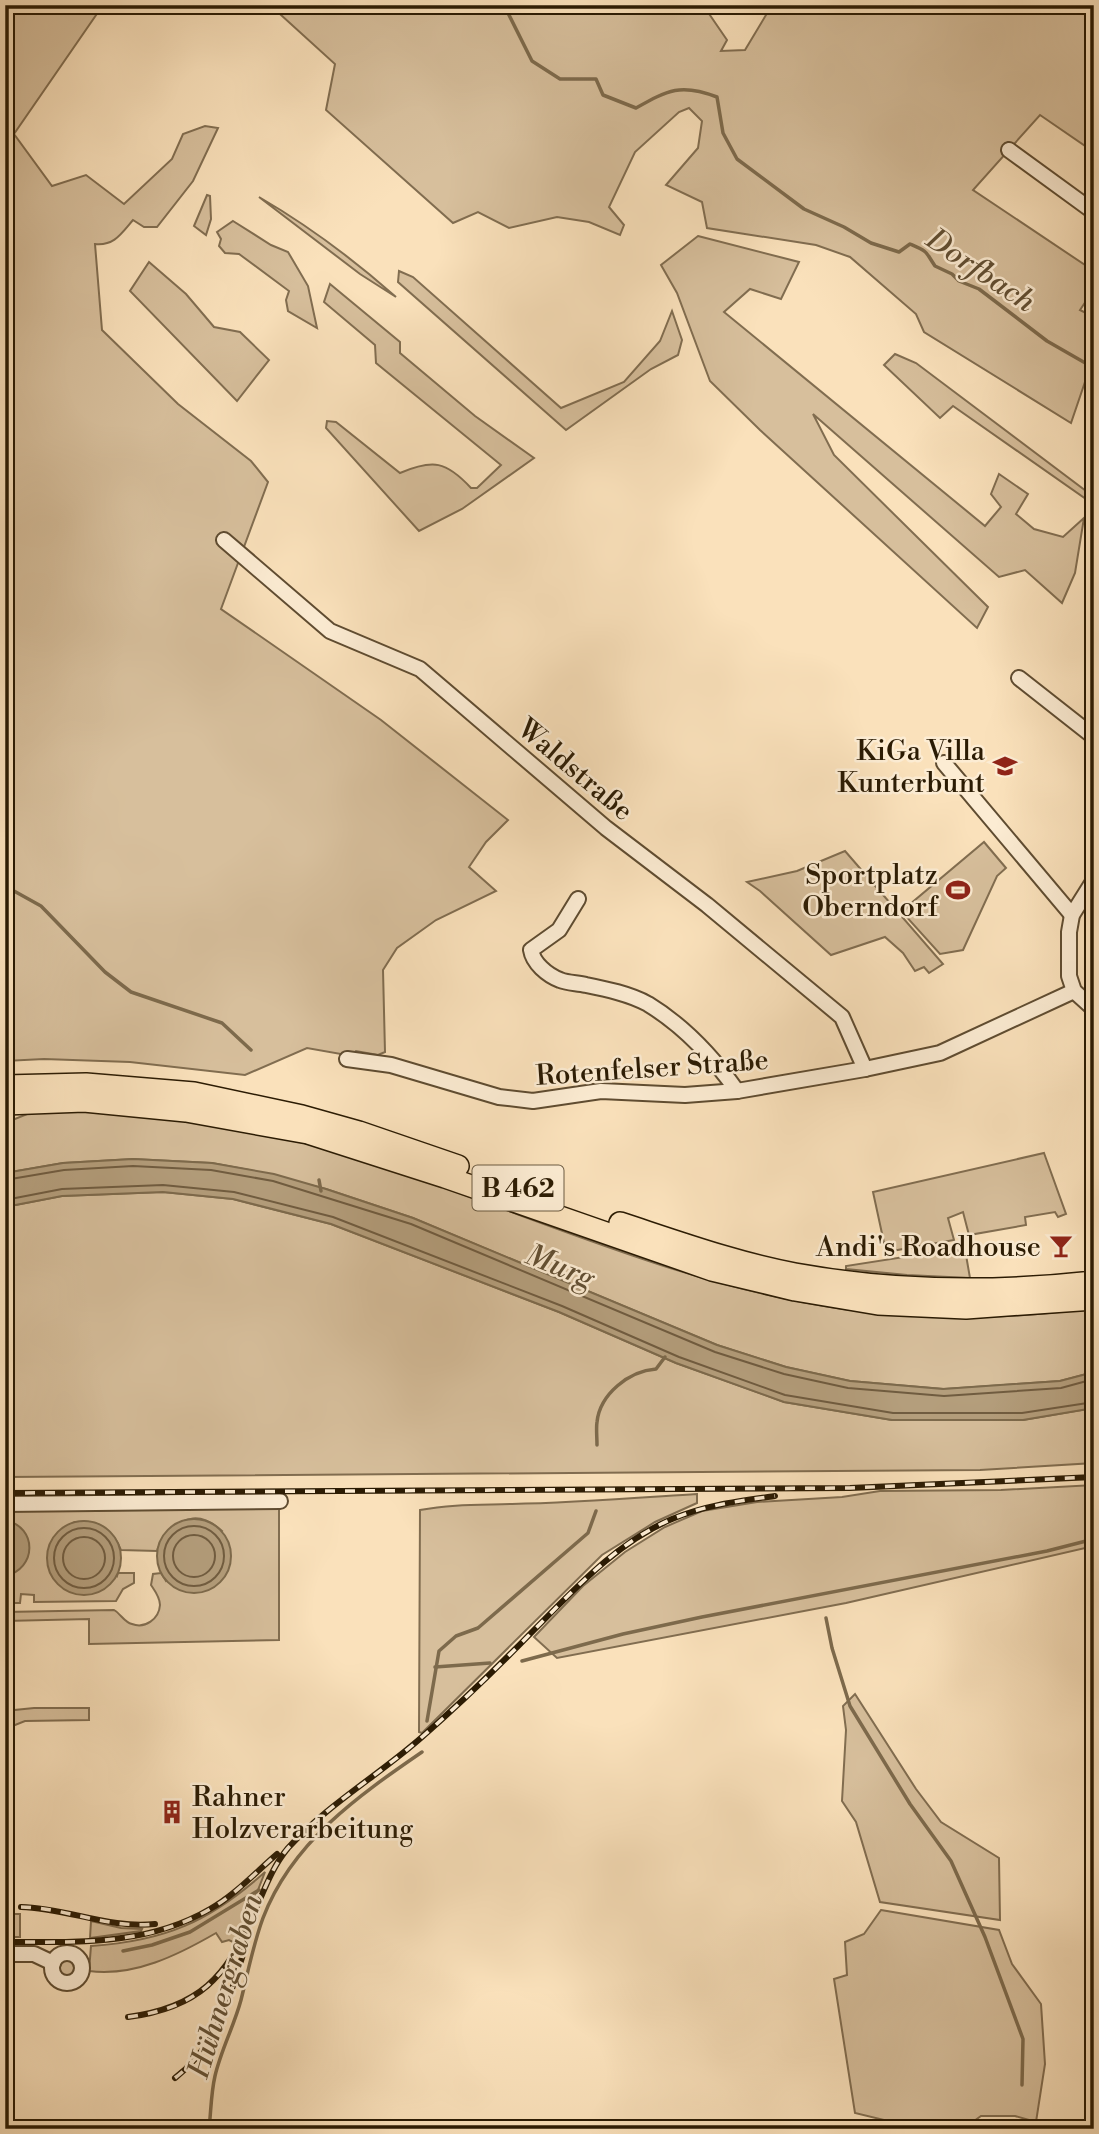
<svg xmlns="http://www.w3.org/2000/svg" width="1099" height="2134" font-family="'Libre Bodoni',serif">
<rect width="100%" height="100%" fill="#fae1bb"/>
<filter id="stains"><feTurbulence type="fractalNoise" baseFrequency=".00286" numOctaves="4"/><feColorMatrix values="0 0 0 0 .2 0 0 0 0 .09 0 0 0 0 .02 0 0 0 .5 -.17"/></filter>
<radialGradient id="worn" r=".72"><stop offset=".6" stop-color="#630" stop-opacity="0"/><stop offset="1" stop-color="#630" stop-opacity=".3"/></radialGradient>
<g fill="#d7bf9c" stroke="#816d50" stroke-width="2">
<path d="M 5,5 L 103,5 L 14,134 L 52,186 L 86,175 L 124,204 L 172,159 L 183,134 L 205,126 L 218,128 L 193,181 L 157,227 L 144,227 L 133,220 C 121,234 114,246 95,244 L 102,330 L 178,404 L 251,461 L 268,482 L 221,609 L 381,720 L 508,820 L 486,842 L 469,867 L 496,891 L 436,920 L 397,948 L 383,970 L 385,1052 L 378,1055 L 356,1051 L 352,1056 L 307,1048 L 245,1075 L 130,1062 L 44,1059 L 5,1061 Z"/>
<path d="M 270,5 L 703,5 L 727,40 L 721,51 L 745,50 L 772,5 L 1087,5 L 1094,12 L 1094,152 L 1040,115 L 973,190 L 1094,271 L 1094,289 L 1080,310 L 1094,317 L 1094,382 L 1086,379 L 1071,423 L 924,332 L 916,314 L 850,257 L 816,245 L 707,228 L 702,202 L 666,185 L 698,148 L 702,121 L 689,108 L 679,112 L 635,152 L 609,207 L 624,225 L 620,235 L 589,222 L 557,217 L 509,228 L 478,212 L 453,223 L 326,110 L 335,64 Z"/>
<path d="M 207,195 L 210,196 L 211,219 L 206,235 L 194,226 Z"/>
<path d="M 259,197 C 309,226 353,259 396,297 L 360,274 Z"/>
<path d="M 233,221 L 271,245 L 288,252 L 308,286 L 317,328 L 288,311 L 286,300 L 289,291 L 239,254 L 225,253 L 219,246 L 221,239 L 217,232 Z"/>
<path d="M 698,236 L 799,262 L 781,299 L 750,289 L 724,312 L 985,526 L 1001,507 L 991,494 L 999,474 L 1028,494 L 1016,514 L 1034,529 L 1063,537 L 1084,518 L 1075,573 L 1062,603 L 1025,570 L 999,577 L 813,414 L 834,455 L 988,607 L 977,628 L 760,430 L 710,381 L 677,293 L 661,265 Z"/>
<path d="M 149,262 L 186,294 L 214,327 L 240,332 L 269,360 L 237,401 L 130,291 Z"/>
<path d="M 399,271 L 413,277 L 561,408 L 624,382 L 660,341 L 672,311 L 682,340 L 678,355 L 651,369 L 566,430 L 398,282 Z"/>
<path d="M 330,284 L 400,342 L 400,353 L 475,416 L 534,458 L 462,509 L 419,531 L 326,428 L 327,421 L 336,422 L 400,473 C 433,459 446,461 471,488 L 477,488 L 501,465 L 376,363 L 375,345 L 324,302 Z"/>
<path d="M 895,354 L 916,363 L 1086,491 L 1086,499 L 953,406 L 940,418 L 884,365 Z"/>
<path d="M 984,842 L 1006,868 L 997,876 L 963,950 L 940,954 L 903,913 L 909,905 Z"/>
<path d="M 845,851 L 943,964 L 929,973 L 924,967 L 915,971 L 903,953 L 885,937 L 831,955 L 760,891 L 747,882 L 797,871 Z"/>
<path d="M 37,1110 C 130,1112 222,1121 312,1145 C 491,1194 659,1283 843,1309 C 861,1312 880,1311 898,1313 C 934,1315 970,1317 1007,1316 C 1036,1315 1065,1311 1094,1309 L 1094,1372 L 1060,1381 L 944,1389 L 850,1381 L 786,1367 L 717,1345 L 413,1218 L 326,1189 L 249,1170 L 212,1163 L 133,1159 L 63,1163 L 5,1173 L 5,1119 L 15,1119 Z"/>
<path d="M 1044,1153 L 1066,1214 L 1058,1217 L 1055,1212 L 1025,1217 L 1026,1225 L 969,1235 L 963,1212 L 948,1218 L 954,1240 L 886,1252 L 873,1192 Z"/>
<path d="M 163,1192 L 233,1199 L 331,1224 L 559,1312 L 676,1363 L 784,1402 L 892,1420 L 1023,1420 L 1094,1408 L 1094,1463 L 980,1470 L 5,1477 L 5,1207 L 62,1196 Z"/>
<path d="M 955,1249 L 966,1255 L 970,1278 L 907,1275 L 846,1269 L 846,1266 Z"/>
<path d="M 1094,1485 L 1094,1546 L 846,1603 L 557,1658 L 534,1637 L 583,1586 L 625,1552 L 665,1527 L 702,1511 L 757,1502 L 842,1497 L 880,1491 L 1001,1490 Z"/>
<path d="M 697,1494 L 697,1503 L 655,1522 L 602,1555 L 422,1733 L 419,1732 L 420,1510 C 451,1504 480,1505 512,1504 C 574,1503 636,1498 697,1494 Z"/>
<path d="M 279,1504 L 279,1640 L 89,1644 L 89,1619 L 5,1621 L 5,1612 L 114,1610 C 121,1614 124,1622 132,1624 C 145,1629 159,1619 160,1605 C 160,1597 155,1591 151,1585 L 153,1574 L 161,1573 L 166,1581 L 222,1531 C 201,1512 184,1515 166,1536 C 162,1541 159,1544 157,1551 L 121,1550 C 113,1529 97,1519 75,1522 L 117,1576 L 118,1573 L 134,1573 L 134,1583 L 123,1589 L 116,1601 L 34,1602 L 34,1595 L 21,1594 L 20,1603 L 5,1603 L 5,1508 Z"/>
<path d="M 855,1694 L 916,1789 L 941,1822 L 999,1858 L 1000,1920 L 880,1902 L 856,1822 L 842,1801 L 846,1730 L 843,1706 Z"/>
<path d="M 34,1708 L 89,1708 L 89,1720 L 25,1721 L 5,1729 L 5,1711 Z"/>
<path d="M 265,1872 L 237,1944 L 229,1940 L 222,1942 L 216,1933 C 178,1955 134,1977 89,1971 L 91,1946 C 165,1941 209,1922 265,1872 Z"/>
<path d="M 881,1910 L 999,1930 L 1012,1964 L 1041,2004 L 1045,2064 L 1036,2122 L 1015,2116 L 981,2116 L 963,2129 L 921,2129 L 855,2113 L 834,1979 L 847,1975 L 845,1942 L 864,1934 Z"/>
<rect x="5" y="1914" width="15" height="23"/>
<path d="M 91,1921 L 121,1928 L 142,1929 L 141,1931 L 90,1938 Z"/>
<circle cx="66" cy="1968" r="8"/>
</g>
<g fill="#b49e7c" stroke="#7d6a4c" stroke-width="2">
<path d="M 133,1159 L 212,1163 L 274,1174 L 326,1189 L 413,1218 L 717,1345 L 786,1367 L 850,1381 L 943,1389 L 1060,1381 L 1094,1372 L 1094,1408 L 1023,1420 L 892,1420 L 784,1402 L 676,1363 L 559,1312 L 331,1224 L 233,1199 L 163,1192 L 62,1196 L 5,1207 L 5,1173 L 63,1163 Z"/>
<circle cx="194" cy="1556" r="37"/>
<path d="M 5,1520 C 38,1527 37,1569 5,1576 Z"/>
<circle cx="84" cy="1558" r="37"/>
</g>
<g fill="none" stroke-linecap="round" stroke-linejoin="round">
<g stroke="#705c40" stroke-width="2">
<path d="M 5,1180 L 64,1170 L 133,1166 L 211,1170 L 273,1181 L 411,1224 L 715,1352 L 784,1374 L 848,1388 L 944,1396 L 1061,1388 L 1094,1379"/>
<path d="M 5,1200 L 62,1189 L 163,1185 L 234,1192 L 333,1217 L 562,1306 L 679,1357 L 785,1395 L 893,1413 L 1022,1413 L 1094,1402"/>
<circle cx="194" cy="1556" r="30"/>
<circle cx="84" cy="1558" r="30"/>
<circle cx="194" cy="1556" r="21"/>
<circle cx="84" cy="1558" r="21"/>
</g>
<g stroke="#7d6a4c" stroke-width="3.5">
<path d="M 504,5 L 532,61 L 560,79 L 596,79 L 603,95 L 636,108 C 668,90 681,83 717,97 L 723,133 L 737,159 L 804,209 L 844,227 L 871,243 L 899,252 L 910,244 C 930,253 924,250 935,266 L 952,274 L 959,281 L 979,289 L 1047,341 L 1094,368"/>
<path d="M 5,886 L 41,906 L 105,972 L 131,992 L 222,1023 L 251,1050"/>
<path d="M 319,1180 L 321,1191"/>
<path d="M 597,1445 C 597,1437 596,1429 597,1422 C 600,1394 629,1371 656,1369 L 665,1357"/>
<path d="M 826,1618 L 832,1648 L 850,1706 L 910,1804 L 951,1861 L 985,1937 L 1023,2039 L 1022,2085"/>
<path d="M 522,1661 L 623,1634 L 702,1617 L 1047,1551 L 1094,1539"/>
<path d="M 435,1667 L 490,1663"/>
<path d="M 427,1721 L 439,1651 L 456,1636 L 478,1628 L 588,1533 L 596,1511"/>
<path d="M 123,1951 L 152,1945 L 190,1932 L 259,1890"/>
<path d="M 209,2129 C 211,2111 211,2093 215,2076 C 221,2050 234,2026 241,2000 C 248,1972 253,1945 263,1918 C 292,1842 358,1796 422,1752"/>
</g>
<g stroke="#5f4c31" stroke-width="18">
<g id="minor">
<path d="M 1009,150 L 1094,212"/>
<path d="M 224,540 L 330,631 L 420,669 L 606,828 L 707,905 L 842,1017 L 865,1069"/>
<path d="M 1019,678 L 1094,737"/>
<path d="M 944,763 L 1072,915"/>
<path d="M 1094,880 L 1072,915 L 1069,932 L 1069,976 L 1074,991 L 1094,1009"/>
<path d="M 578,899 L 559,930 L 531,950 C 533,963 547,975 560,980 C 567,983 578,983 586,985 C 606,989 630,994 648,1004 C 684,1026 713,1057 737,1091"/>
<path d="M 347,1059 L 391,1065 L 499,1097 L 533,1101 L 601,1091 L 685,1095 L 737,1091 L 865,1069 L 940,1053 L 1074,991"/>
<path d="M 5,1504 L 280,1501"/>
<circle cx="67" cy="1968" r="15"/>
<path d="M 5,1954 L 34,1954 L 53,1963"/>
</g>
</g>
<g stroke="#2b1b03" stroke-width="24">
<g id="highway">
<path d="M 5,1086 L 86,1084 L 194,1093 L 302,1116 L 359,1132 L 458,1166"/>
<path d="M 5,1104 L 84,1101 L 186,1111 L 308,1133 L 445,1177 L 712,1270 L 795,1290 L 878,1304 L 966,1308 L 1094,1299"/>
<path d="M 620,1223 C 678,1242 736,1263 795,1274 C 894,1292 994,1293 1094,1282"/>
</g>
</g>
<use href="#minor" stroke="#fcecd3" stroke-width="14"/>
<use href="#highway" stroke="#fae1bb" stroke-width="21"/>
<g stroke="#2b1b03" stroke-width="6">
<g id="rail">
<path d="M 5,1493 L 850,1488 L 1094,1477"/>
<path d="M 21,1907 C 67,1908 109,1929 155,1924"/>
<path d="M 5,1942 C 76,1942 147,1946 210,1909 C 235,1895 256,1872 277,1854"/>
<path d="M 128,2017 C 198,2008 228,1977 254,1913 C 264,1891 272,1867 288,1848 C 327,1805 379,1775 422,1737 C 461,1703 497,1668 533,1631 C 574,1590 617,1542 672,1519 C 705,1505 739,1501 775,1496"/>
<path d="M 175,2078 C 218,2045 230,1996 245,1948"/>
</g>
</g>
<use href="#rail" stroke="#fcecd3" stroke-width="3.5" stroke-dasharray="10" stroke-linecap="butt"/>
</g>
<defs>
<g id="school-bare" transform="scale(1.89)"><path d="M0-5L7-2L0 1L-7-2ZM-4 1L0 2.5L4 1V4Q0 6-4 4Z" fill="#8f2418" stroke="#fcecd3" stroke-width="2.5" paint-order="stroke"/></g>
<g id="stadium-bare" transform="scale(1.89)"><path d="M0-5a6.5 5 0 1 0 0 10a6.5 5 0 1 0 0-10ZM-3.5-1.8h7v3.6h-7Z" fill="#8f2418" stroke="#fcecd3" stroke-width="2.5" paint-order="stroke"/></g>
<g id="bar-bare" transform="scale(1.89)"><path d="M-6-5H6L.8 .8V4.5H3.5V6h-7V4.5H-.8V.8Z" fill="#8f2418" stroke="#fcecd3" stroke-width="2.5" paint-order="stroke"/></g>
<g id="building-bare" transform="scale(1.89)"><path d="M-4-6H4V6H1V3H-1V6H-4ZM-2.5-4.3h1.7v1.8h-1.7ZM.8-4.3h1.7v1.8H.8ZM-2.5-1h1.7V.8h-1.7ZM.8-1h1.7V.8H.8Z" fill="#8f2418" stroke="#fcecd3" stroke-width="2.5" paint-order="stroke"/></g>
</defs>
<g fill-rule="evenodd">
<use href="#school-bare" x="1005" y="766"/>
<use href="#stadium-bare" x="958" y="890"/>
<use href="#bar-bare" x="1061" y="1246"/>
<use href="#building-bare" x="172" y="1812"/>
</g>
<g text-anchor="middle" stroke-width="5" stroke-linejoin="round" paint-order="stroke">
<rect fill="#fcecd3" stroke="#6a5a41" stroke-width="2" x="472.5" y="1165.5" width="91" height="45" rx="5"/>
<g font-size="26" font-weight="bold" fill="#2b1b03">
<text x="518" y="1197">B 462</text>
</g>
<g font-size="28" fill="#2b1b03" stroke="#fcecd3" text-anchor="end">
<text x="985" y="760">KiGa Villa<tspan x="985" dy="32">Kunterbunt</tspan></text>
<text x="938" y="884">Sportplatz<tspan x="938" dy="32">Oberndorf</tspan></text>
<text x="1041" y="1256">Andi's Roadhouse</text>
<text x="192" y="1806" text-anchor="start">Rahner<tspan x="192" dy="32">Holzverarbeitung</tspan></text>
</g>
<g font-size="28" fill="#2b1b03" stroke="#fcecd3">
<text transform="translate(576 769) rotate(40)" y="10">Waldstraße</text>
<text transform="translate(652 1067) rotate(-4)" y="10">Rotenfelser Straße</text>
</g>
<g font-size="30" font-style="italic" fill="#624f33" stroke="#fcecd3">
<text transform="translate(981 270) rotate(34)" y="10">Dorfbach</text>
<text transform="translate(560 1266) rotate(22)" y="10">Murg</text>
<text transform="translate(225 1986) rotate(-73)" y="10">Hühnergraben</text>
</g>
</g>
<rect width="1099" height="2134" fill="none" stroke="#fae1bb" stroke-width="28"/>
<rect x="7" y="7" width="1085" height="2120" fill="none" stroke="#2b1b03" stroke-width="3.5"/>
<rect x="14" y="14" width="1071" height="2106" fill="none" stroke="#2b1b03" stroke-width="2"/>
<rect width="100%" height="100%" filter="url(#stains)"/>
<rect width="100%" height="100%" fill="url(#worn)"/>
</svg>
